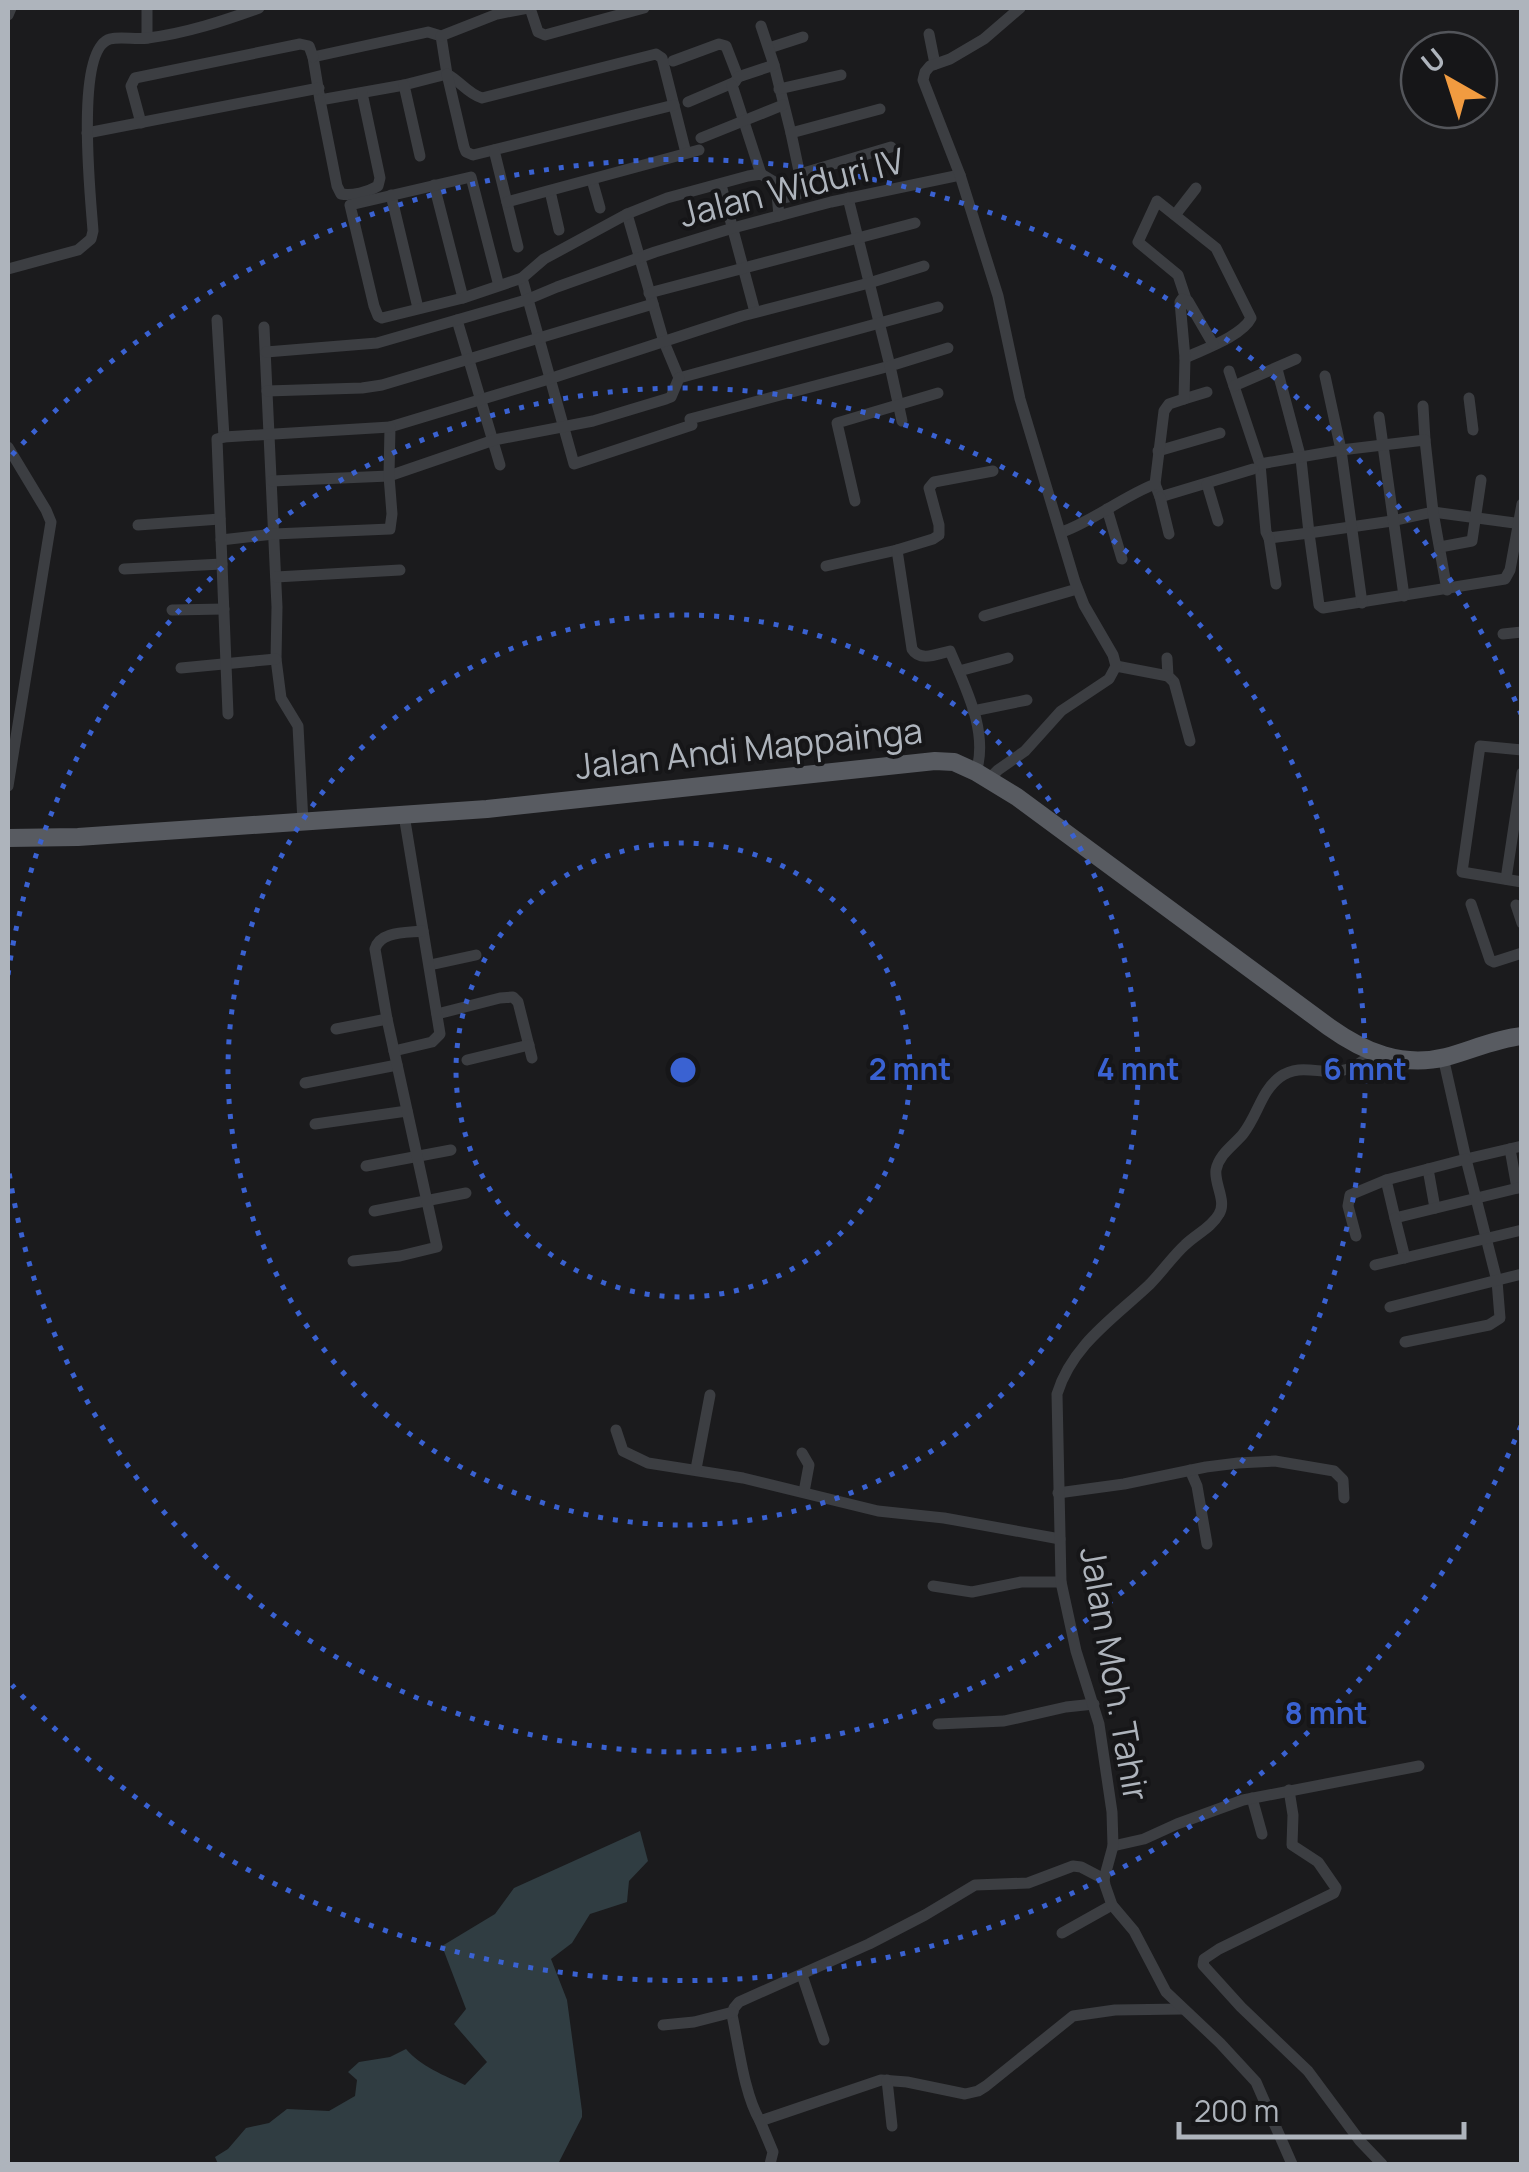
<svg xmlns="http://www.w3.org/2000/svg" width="1529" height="2172" font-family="Manrope,sans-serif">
<rect width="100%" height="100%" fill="#1b1b1d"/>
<path fill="#303d42" d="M 640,1831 L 648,1861 L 629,1881 L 627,1902 L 590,1914 L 572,1943 L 551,1959 L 567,2000 L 582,2111 L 582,2117 L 558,2164 L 218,2164 L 215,2157 L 228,2149 L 246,2128 L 269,2123 L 287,2109 L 329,2111 L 355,2096 L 357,2080 L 348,2072 L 359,2062 L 390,2057 L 406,2049 C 420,2066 445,2076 465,2085 L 487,2062 L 454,2024 L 466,2009 L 442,1946 L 495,1914 L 514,1888 Z"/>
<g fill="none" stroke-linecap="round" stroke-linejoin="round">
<g stroke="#3c3e42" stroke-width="11">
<path d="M 147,8 L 147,38"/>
<path d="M 530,8 L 538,32 L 545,35 L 644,8"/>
<path d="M 8,15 L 11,8"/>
<path d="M 428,32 L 441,36 L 447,74 L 404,85 L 320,100 L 313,57 Z"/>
<path d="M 929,34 L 935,64"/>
<path d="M 441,36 L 497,14 L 528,8"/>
<path d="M 769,48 L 803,37"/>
<path d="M 673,61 L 719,44 L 726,46 L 738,77 L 735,82 L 688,102"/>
<path d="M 774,65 L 791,133"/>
<path d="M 447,74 C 460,81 468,94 482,98 L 656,54 L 662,58 L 686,153"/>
<path d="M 447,74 L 464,147 L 466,152 L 473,155 L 674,105"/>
<path d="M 738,77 L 774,65 L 761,26"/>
<path d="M 404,85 L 420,156"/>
<path d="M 732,85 L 761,174"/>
<path d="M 779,89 L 841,75"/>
<path d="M 320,100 L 337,186 L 341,194 C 352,196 368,192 378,186 L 380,178 L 362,93"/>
<path d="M 141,123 L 131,86 L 135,78 L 300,44 L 309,46 L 313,57"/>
<path d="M 87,133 L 319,88"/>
<path d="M 701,138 L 783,105"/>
<path d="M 494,150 L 518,247"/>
<path d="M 800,174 L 891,147"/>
<path d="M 592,180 L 600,208"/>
<path d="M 434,185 L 463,298"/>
<path d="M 721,185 L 755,312"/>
<path d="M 550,191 L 559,230"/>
<path d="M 391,195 L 418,308"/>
<path d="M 778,199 L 797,195 L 803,190 L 791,133 L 880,109"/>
<path d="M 507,202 L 699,150"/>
<path d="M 627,214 L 664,342 L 679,378"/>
<path d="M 1175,215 L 1196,188"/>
<path d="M 8,269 L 78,250 L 91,239 L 93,231 C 91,200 74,49 110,39 C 121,36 136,40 148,38 C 187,33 223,21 259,8"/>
<path d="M 522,278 L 574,464 L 692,425 L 690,419 L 890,366 L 848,198"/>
<path d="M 499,286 L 471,177 L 350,205 L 374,306 L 378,316 L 382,318 L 463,298 L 522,278 L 544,259 L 627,214 L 667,198 L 748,176 L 761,174 L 776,183 L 779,216"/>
<path d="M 649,293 L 915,223"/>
<path d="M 217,320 L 224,437"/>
<path d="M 457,320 L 500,465"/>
<path d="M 264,327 L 277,607 L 276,659 L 281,698 L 298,726 L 303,822"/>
<path d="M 266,352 L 377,343 L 526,300 L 557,287 L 655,252 L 733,228 L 831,202 L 960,175"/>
<path d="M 1185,358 C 1204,349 1242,336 1251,318 L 1216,248 L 1157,201 L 1138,242 L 1178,275 L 1186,299"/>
<path d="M 1277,369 L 1301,459 L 1309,533 L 1392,521 L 1433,512 L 1522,524"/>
<path d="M 1229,371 L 1260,464 L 1266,532 L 1269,538 L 1309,533 L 1319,605 L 1323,608 L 1505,579 L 1510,570 L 1522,504"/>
<path d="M 1325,376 L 1341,450 L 1362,603"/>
<path d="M 679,378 L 938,307"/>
<path d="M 1234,386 L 1296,359"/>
<path d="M 267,391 L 362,388 L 382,385 L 653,304"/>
<path d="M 1469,398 L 1473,430"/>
<path d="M 1184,399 L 1207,392"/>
<path d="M 1423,406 L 1425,440"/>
<path d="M 1379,417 L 1404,596"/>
<path d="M 902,421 L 890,366 L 948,348"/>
<path d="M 8,447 L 46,510 L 51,522 L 8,786"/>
<path d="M 1158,451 L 1220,433"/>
<path d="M 1260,464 L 1341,450 L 1425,440 L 1433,512 L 1447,590"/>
<path d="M 272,481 L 389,476 L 494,440 L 593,421 L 666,399 L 671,397 L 679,378"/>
<path d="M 1155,484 L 1160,497 L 1253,469"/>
<path d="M 1207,484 L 1218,521"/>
<path d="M 1160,497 L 1169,534"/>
<path d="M 855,501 L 837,423 L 938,393"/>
<path d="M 1107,509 L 1122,559"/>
<path d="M 138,525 L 220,519"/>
<path d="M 1062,532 C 1095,520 1122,497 1155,484 L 1164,411 L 1169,404 L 1184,399 L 1185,358 L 1180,302 L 1182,299 L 1188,301 L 1213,344"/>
<path d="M 1269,538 L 1276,584"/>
<path d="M 221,540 L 274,534 L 390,529 L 392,514 L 389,476 L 390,427 L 549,379 L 742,316 L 869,283 L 924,266"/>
<path d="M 1440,547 L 1472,541 L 1481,480"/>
<path d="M 826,566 L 897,550"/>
<path d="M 124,569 L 222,564"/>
<path d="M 276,577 L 400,570"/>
<path d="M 172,610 L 224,609"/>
<path d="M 984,616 L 1077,589"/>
<path d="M 1503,634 L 1522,632"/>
<path d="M 1167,658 L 1168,676 L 1174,682 L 1190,741"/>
<path d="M 1116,666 L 1168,676"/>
<path d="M 181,668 L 276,659"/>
<path d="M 959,671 L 1008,658"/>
<path d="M 973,711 L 1027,700"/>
<path d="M 228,714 L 217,439 L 224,437 L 390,427"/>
<path d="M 1522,750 L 1480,746 L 1462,872 L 1522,882"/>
<path d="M 976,772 C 989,732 965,687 950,651 C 937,654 920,662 912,649 L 897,550 L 933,539 L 939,535 L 939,525 L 929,488 L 934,482 L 993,471"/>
<path d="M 989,779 L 998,770 L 1025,751 L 1061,711 L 1109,679 L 1116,666 L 1113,655 L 1084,605 L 1075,582 L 1020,399 L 998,296 L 960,175 L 923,80 L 925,72 L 930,66 L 950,59 L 984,39 L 1020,8"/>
<path d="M 1506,879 L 1522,773"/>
<path d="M 1471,904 L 1490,960 L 1494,962 L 1522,953"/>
<path d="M 1516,905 L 1522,923"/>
<path d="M 430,965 L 476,955"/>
<path d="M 437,1014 L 500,998 L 513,997 L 518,1002 L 532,1058"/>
<path d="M 336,1029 L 387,1019"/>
<path d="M 394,1051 L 432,1042 L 440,1034 L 404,815"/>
<path d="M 1443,1057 L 1466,1159 L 1522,1146"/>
<path d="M 467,1060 L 529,1045"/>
<path d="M 305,1083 L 397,1065"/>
<path d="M 315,1124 L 407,1111"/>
<path d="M 1510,1149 L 1517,1188"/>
<path d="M 366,1166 L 451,1150"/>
<path d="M 1428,1169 L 1435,1208"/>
<path d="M 1386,1180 L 1395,1218 L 1522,1187"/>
<path d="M 374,1211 L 466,1193"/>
<path d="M 1395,1218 L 1405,1258"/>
<path d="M 1356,1236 L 1348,1206 L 1350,1195 L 1386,1180 L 1466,1159 L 1497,1281 L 1500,1318 L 1489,1325 L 1405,1342"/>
<path d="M 353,1261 L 400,1256 L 437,1247 L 387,1019 L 375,949 C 380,931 406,933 423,931"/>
<path d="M 1375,1265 L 1522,1230"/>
<path d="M 1390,1307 L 1522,1274"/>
<path d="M 616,1430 L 623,1451 L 648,1463 L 743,1478 L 878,1511 L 944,1518 L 1060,1539"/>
<path d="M 802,1453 L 809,1465 L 804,1492"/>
<path d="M 696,1469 L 710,1395"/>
<path d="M 1190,1470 L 1197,1486 L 1207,1544"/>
<path d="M 1058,1493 L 1124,1484 L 1206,1467 L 1238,1463 L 1275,1461 L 1334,1471 L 1343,1480 L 1344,1498"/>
<path d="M 933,1586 L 972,1592 L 1021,1582 L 1061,1582"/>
<path d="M 938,1724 L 1004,1721 L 1066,1707 L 1094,1704"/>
<path d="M 1289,1790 L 1293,1815 L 1292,1845 L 1318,1862 L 1336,1888 L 1334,1893 L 1219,1949 L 1204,1959 L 1203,1965 L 1241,2007 L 1308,2071 L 1360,2141 L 1382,2164"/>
<path d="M 1252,1798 L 1262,1834"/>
<path d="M 1113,1846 L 1144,1839 L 1177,1824 L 1243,1800 L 1419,1766"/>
<path d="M 1104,1879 L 1081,1867 L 1073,1866 L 1028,1883 L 975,1885 L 925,1915 L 869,1944 L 739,2002 L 734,2008 L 732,2015 C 739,2047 744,2094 760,2121 L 881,2080 L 907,2082 L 965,2094 L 978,2091 L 986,2086 L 1073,2016 L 1115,2010 L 1182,2009"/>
<path d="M 1062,1933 L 1112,1905"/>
<path d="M 802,1975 L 824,2040"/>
<path d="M 663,2025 L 694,2022 L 733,2012"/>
<path d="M 887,2080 L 892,2126"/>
<path d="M 760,2121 L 773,2152 L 770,2164"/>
<path d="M 1292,2164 L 1256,2082 L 1220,2043 L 1166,1992 L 1134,1931 L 1112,1905 L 1105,1885 L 1104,1879 L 1113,1846 L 1112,1812 L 1099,1724 L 1076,1651 L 1061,1582 L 1057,1394 C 1072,1345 1114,1318 1149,1285 C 1162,1272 1172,1257 1185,1245 C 1195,1235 1212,1227 1219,1214 C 1227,1201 1214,1184 1216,1170 C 1219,1154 1234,1145 1243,1134 C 1258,1115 1261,1091 1280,1077 C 1299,1063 1319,1074 1340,1071 C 1353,1069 1363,1062 1373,1053"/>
</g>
<path stroke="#585b61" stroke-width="18" d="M 8,838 L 78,837 L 487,809 L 935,761 L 954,762 L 976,772 L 1017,797 L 1329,1027 C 1364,1052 1402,1068 1446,1057 C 1472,1050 1495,1039 1522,1036"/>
</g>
<g fill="none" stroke="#3a62d2" stroke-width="5" stroke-dasharray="5 10">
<circle cx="683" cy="1070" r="227"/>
<circle cx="683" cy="1070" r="455"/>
<path d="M8 975A682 682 0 1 1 8 1165"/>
<path d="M1521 1426A910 910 0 0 1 12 1685M12 455A910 910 0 0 1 1521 714"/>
</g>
<g text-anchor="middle" stroke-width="8" stroke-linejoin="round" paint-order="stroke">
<g font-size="35" fill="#aeb4bc" stroke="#161618">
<text transform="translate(792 188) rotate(-14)" y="12">Jalan Widuri IV</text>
<text transform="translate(749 749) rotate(-6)" y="12">Jalan Andi Mappainga</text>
<text transform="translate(1114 1674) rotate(80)" y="12">Jalan Moh. Tahir</text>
</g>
</g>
<circle cx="683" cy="1070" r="15" fill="#3a62d2" stroke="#161618" stroke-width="5"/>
<g font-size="30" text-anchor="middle" font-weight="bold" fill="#3a62d2" stroke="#161618" stroke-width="8" stroke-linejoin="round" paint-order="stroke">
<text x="910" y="1080">2 mnt</text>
<text x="1138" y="1080">4 mnt</text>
<text x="1365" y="1080">6 mnt</text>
<text x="1326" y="1724">8 mnt</text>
</g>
<rect width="1529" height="2172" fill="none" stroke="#aeb4bc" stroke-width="20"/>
<g transform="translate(1449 80) rotate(321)"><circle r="48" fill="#161618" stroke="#53555a" stroke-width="2.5"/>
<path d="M0-8L18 38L0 25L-18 38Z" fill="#f19b40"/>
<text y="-15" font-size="28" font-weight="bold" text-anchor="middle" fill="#aeb4bc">U</text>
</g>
<path d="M1179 2122v15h285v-15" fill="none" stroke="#aeb4bc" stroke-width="5"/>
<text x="1194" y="2122" font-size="30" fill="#aeb4bc" stroke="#161618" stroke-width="8" paint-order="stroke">200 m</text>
</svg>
